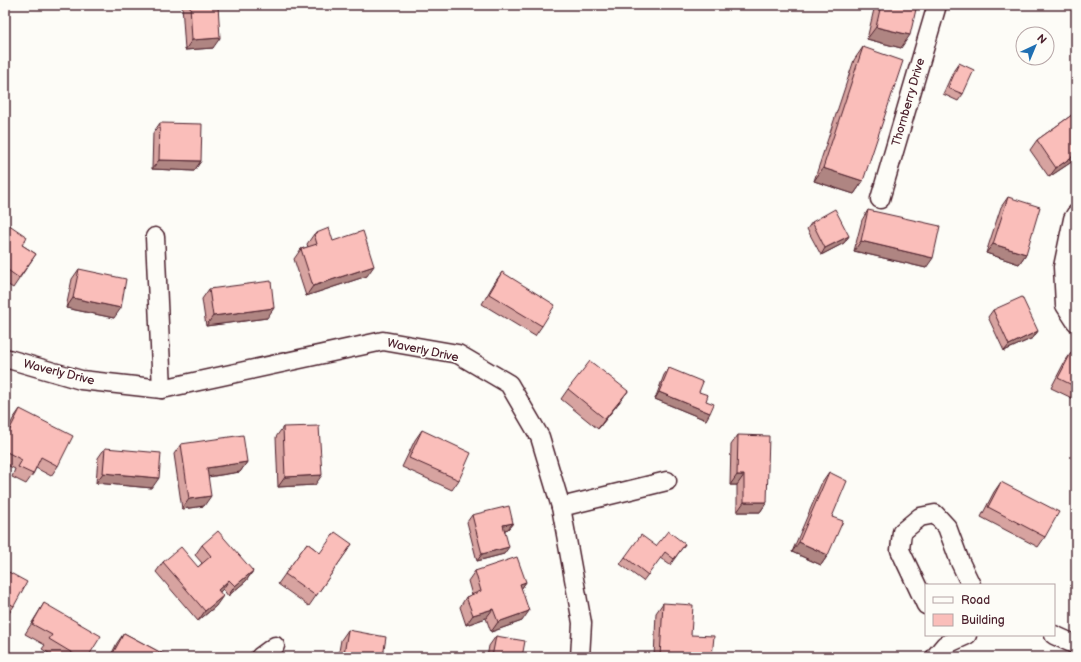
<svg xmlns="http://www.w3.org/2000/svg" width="1081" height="662" font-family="'Balsamiq Sans',sans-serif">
<rect width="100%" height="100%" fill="#fdfcf7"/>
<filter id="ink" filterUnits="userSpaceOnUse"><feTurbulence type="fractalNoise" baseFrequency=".025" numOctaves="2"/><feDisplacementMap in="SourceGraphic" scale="8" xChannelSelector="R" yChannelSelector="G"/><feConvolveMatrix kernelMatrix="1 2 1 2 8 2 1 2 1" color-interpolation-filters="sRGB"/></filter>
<g filter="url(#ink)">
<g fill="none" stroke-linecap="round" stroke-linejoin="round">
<g stroke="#4a1f2b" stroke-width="21">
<g id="minor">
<path d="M 880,199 L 937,5"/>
<path d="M 1076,214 L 1073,219 L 1063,267 L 1065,305 L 1076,322"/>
<path d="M 155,237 L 162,389"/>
<path d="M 5,358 L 81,380 L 162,389 L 383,341 L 458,354 L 509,384 L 540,437 L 561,507 L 582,623 L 580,657"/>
<path d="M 561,507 L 667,481"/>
<path d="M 926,605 L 900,550 L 902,532 L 920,517 L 935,514 L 947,527 L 960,562 L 971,585"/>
<path d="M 1054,635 L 1076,645"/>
<path d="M 260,657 L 275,646"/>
<path d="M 935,657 L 945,645 L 967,635"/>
</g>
</g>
<use href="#minor" stroke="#fdfcf7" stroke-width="18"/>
</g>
<g fill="#d7a3a0" stroke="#4a1f2b">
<path d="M 182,5 L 218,5 L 213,48 L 185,50 Z"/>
<path d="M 875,5 L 917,5 L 901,48 L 867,39 Z"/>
<path d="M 863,47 L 863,181 L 854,194 L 814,181 L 854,60 Z"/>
<path d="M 959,63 L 963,94 L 958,101 L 943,94 L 954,70 Z"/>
<path d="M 1076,112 L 1076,159 L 1049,177 L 1030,150 L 1037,140 Z"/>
<path d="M 160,123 L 201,161 L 194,171 L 152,169 L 153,133 Z"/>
<path d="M 1008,197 L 1026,254 L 1019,264 L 986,253 L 1001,207 Z"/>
<path d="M 868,210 L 926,268 L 854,251 L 862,220 Z"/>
<path d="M 5,222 L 22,245 L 36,254 L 13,288 L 5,283 Z"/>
<path d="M 812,222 L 849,236 L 844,243 L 821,255 L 807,229 Z"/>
<path d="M 314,234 L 333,241 L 367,276 L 306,296 L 294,259 L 301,249 L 308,247 L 307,244 Z"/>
<path d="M 79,269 L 114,318 L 66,308 L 72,279 Z"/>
<path d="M 502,272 L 542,326 L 535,336 L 482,304 L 495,282 Z"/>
<path d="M 209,289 L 267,318 L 206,326 L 202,299 Z"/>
<path d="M 993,310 L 1038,331 L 1033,338 L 1004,351 L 988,317 Z"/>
<path d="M 1071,353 L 1076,356 L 1076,400 L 1051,388 L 1064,363 Z"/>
<path d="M 669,368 L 699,392 L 706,420 L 655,399 L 664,375 Z"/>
<path d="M 568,389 L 628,391 L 621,400 L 598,429 L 561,399 Z"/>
<path d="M 20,409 L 58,466 L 51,476 L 36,468 L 33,474 L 26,484 L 12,477 L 15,469 L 5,464 L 5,435 L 13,419 Z"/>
<path d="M 283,427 L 315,485 L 278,487 L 276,437 Z"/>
<path d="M 422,430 L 459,480 L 452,490 L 402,467 L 415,440 Z"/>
<path d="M 738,435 L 767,502 L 760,512 L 737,512 L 737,485 L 730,485 L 731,445 Z"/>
<path d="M 181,444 L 247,462 L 240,472 L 208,477 L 204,506 L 182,509 L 174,454 Z"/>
<path d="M 105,448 L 152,488 L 96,483 L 98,458 Z"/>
<path d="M 829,472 L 832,517 L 828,555 L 821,565 L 792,552 L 822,482 Z"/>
<path d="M 1001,482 L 1045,537 L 1038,547 L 981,517 L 994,492 Z"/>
<path d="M 472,515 L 513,523 L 508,529 L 505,530 L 504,554 L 477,561 L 467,522 Z"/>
<path d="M 307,543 L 320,553 L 352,544 L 309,606 L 278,584 Z"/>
<path d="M 685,544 L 670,565 L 660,558 L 643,581 L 620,564 L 625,557 L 656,546 Z"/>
<path d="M 202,545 L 253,571 L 246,581 L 228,596 L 223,589 L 220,592 L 216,606 L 198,621 L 156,572 L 163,562 L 198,567 L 202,563 L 195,555 Z"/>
<path d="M 5,570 L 14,606 L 7,616 L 5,615 Z"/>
<path d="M 475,571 L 526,582 L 521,589 L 522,621 L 491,632 L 486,618 L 466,625 L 460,607 L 466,597 L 472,595 L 468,581 Z"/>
<path d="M 1076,573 L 1076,579 L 1073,577 Z"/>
<path d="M 44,603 L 88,657 L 55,657 L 42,649 L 45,645 L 25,634 L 38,613 Z"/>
<path d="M 663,603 L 691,635 L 712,657 L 654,657 L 656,613 Z"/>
<path d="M 348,630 L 383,657 L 338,657 L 341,640 Z"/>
<path d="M 124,633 L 169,657 L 110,657 L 117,643 Z"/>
<path d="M 496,636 L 522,657 L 487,657 L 489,646 Z"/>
</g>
<g fill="#af8582" stroke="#4a1f2b">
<path d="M 876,27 L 910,35 L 901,48 L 867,39 Z"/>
<path d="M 220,38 L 213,48 L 185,50 L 192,40 Z"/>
<path d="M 1076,154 L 1076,159 L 1049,177 L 1056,168 Z"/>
<path d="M 159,160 L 201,161 L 194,171 L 152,169 Z"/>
<path d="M 823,168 L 863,181 L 854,194 L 814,181 Z"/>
<path d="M 849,236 L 844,243 L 821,255 L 825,248 Z"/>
<path d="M 861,241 L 933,258 L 926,268 L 854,251 Z"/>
<path d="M 993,244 L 1026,254 L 1019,264 L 986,253 Z"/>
<path d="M 374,266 L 367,276 L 306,296 L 313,286 Z"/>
<path d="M 73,298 L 121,308 L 114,318 L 66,308 Z"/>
<path d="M 274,308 L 267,318 L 206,326 L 213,316 Z"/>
<path d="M 1038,331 L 1033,338 L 1004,351 L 1009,345 Z"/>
<path d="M 628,391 L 621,400 L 598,429 L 605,419 Z"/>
<path d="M 659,392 L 710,413 L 706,420 L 655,399 Z"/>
<path d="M 247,462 L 240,472 L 200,478 L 207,468 Z"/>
<path d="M 103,473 L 159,478 L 152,488 L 96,483 Z"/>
<path d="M 322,475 L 315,485 L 278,487 L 285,477 Z"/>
<path d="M 737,475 L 744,475 L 737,485 L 730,485 Z"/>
<path d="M 211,496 L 204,506 L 182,509 L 189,499 Z"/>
<path d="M 744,502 L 767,502 L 760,512 L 737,512 Z"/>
<path d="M 513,523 L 508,529 L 499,532 L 503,525 Z"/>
<path d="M 799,542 L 828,555 L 821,565 L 792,552 Z"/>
<path d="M 509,547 L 504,554 L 477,561 L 482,554 Z"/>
<path d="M 253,571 L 246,581 L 228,596 L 235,586 Z"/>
<path d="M 229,580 L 223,589 L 211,600 L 218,590 Z"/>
<path d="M 526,582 L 519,592 L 520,584 Z"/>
<path d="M 223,596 L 216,606 L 198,621 L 205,611 Z"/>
<path d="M 493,609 L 486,618 L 466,625 L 473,615 Z"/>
<path d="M 529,611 L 522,621 L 491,632 L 498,622 Z"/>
<path d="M 344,654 L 356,656 L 355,657 L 342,657 Z"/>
</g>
<g fill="#fabeba" stroke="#4a1f2b">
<path d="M 190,5 L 218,5 L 220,38 L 192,40 Z"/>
<path d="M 881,5 L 917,5 L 910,35 L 876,27 Z"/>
<path d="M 863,47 L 903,61 L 863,181 L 823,168 Z"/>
<path d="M 959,63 L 974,70 L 963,94 L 948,88 Z"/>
<path d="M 1076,112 L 1076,154 L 1056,168 L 1037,140 Z"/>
<path d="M 160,123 L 202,124 L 201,161 L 159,160 Z"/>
<path d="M 1008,197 L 1040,207 L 1026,254 L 993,244 Z"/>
<path d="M 835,209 L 849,236 L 825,248 L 812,222 Z"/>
<path d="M 868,210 L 940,226 L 933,258 L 861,241 Z"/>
<path d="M 5,222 L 27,237 L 22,245 L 36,254 L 19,278 L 5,268 Z"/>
<path d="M 329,228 L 333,241 L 363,231 L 374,266 L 313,286 L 301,249 L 317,244 L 314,234 Z"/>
<path d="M 79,269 L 126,279 L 121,308 L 73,298 Z"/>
<path d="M 502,272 L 555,305 L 542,326 L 489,294 Z"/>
<path d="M 271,281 L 274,308 L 213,316 L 209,289 Z"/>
<path d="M 1022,297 L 1038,331 L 1009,345 L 993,310 Z"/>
<path d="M 1071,353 L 1076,356 L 1076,387 L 1058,378 Z"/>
<path d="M 590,361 L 628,391 L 605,419 L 568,389 Z"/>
<path d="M 669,368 L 703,382 L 699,392 L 708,395 L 706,401 L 714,404 L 710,413 L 659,392 Z"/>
<path d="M 20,409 L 73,436 L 58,466 L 41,457 L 33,474 L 18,467 L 22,460 L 5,451 L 5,439 Z"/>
<path d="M 319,426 L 322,475 L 285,477 L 283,427 Z"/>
<path d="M 422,430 L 471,453 L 459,480 L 409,458 Z"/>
<path d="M 243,435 L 247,462 L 207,468 L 211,496 L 189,499 L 181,444 Z"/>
<path d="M 738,435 L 769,436 L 767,502 L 744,502 L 744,475 L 737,475 Z"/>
<path d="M 105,448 L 161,453 L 159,478 L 103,473 Z"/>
<path d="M 829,472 L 847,481 L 832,517 L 843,521 L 828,555 L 799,542 Z"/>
<path d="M 1001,482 L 1059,512 L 1045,537 L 988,507 Z"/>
<path d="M 509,506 L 513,523 L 503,525 L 509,547 L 482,554 L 472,515 Z"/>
<path d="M 218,531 L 253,571 L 235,586 L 229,580 L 218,590 L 223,596 L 205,611 L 163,562 L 181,547 L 198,567 L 211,556 L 202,545 Z"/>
<path d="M 668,531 L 685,544 L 674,559 L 665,552 L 648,575 L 625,557 L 641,535 L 656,546 Z"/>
<path d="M 335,532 L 352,544 L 316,596 L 285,574 L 307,543 L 320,553 Z"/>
<path d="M 517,557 L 526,582 L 520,584 L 529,611 L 498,622 L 493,609 L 473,615 L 466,597 L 481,591 L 475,571 Z"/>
<path d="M 5,570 L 27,582 L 14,606 L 5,601 Z"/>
<path d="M 44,603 L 101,636 L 88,657 L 79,657 L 49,639 L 52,635 L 32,624 Z"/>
<path d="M 663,603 L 693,605 L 691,635 L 714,636 L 712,657 L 660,657 Z"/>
<path d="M 348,630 L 386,637 L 383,657 L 355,657 L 356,656 L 344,654 Z"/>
<path d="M 124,633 L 169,657 L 111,657 Z"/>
<path d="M 496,636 L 525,641 L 522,657 L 492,657 Z"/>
</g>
</g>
<g text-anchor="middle" stroke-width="3.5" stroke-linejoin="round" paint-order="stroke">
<g font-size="12" fill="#4a1f2b" stroke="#fdfcf7">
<text transform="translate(908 102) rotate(-74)" y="4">Thornberry Drive</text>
<text transform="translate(423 350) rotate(12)" y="4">Waverly Drive</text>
<text transform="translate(59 372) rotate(14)" y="4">Waverly Drive</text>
</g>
</g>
<rect width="1081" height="662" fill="none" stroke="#fdfcf7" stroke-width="20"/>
<rect x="10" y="10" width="1061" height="642" fill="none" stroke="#4a1f2b" stroke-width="1.5" filter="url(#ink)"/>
<rect x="925" y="584" width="130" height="52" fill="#fdfcf7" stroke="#b5a4a5"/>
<rect x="933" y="597" width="20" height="6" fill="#fdfcf7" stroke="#b5a4a5"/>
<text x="961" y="604" font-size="12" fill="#4a1f2b">Road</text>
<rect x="933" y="614" width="20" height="12" fill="#fabeba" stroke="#b5a4a5"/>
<text x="961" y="624" font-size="12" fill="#4a1f2b">Building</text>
<g transform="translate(1035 46) rotate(44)"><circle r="19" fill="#fdfcf7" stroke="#b5a4a5"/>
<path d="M0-3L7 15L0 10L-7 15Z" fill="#1f6fb2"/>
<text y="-6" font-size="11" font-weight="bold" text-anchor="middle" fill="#4a1f2b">N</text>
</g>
</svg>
